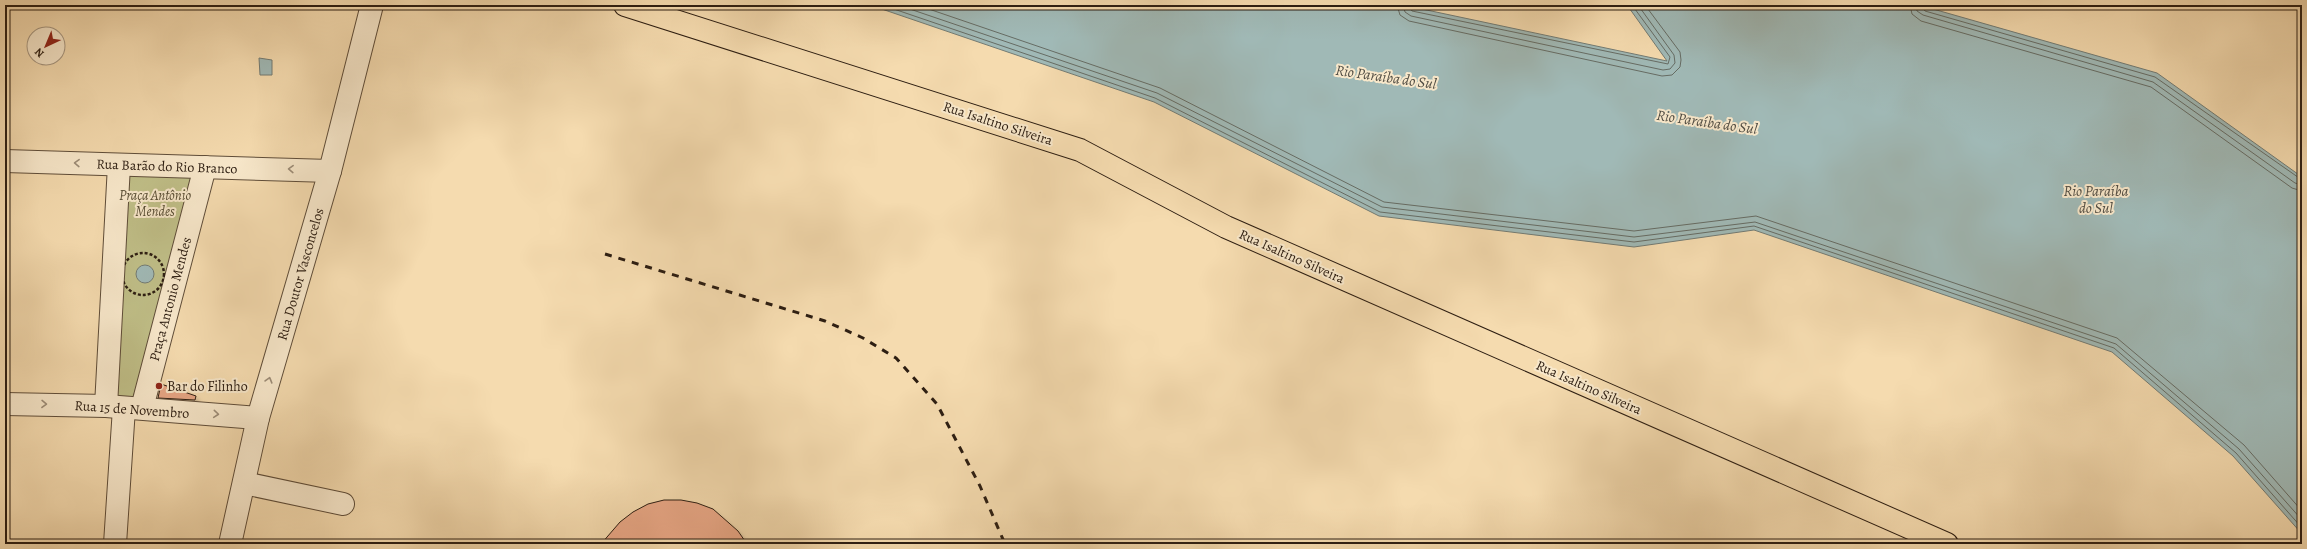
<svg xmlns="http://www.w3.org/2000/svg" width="2307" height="549" font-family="Alegreya,serif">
<defs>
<filter id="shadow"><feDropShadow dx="2.5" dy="4.5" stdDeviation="2" flood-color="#0004"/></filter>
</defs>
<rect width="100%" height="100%" fill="#f5dbaf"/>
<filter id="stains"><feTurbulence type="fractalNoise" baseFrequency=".005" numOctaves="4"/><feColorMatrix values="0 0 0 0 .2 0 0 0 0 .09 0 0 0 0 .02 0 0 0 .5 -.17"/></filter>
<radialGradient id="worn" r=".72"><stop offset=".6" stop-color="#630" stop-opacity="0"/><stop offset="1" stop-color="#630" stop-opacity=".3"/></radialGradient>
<path fill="#c0bf88" stroke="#766e4d" d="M 126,170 L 196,174 L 133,398 L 117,397 Z"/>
<g fill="#a0b9b6" stroke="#727b74">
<path d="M 870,5 L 1403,5 L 1667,61 L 1627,5 L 1919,5 L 2157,73 L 2302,177 L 2302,534 L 2233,456 L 2112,352 L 1754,230 L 1634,247 L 1379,216 L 1154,102 Z"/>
<path d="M 259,58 L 272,60 L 272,75 L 260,75 Z"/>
<circle cx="145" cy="274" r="9"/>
</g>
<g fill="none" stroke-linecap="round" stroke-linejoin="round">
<g stroke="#666c64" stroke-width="1">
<path d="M 882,5 L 1155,98 L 1380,212 L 1634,242 L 1754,226 L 2114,348 L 2236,453 L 2302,528"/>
<path d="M 898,5 L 1157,93 L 1382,207 L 1634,237 L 1755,222 L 2116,344 L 2239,449 L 2302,520"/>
<path d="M 917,5 L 1160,88 L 1384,202 L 1634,231 L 1756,216 L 2117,338 L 2244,445 L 2302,511"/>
<path d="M 1397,5 L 1400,15 L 1409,21 L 1662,76 L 1672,75 L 1680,67 L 1681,60 L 1680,52 L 1645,5"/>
<path d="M 1403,5 L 1405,12 L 1411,16 L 1663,70 L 1670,69 L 1675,63 L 1674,55 L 1638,5"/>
<path d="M 1408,5 L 1412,11 L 1668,64 L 1670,57 L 1632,5"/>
<path d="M 1910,5 L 1912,14 L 1921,21 L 2151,87 L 2292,188 L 2302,191"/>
<path d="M 1916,5 L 1917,11 L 1923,15 L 2153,82 L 2295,183 L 2302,185"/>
<path d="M 1921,5 L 1925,11 L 2155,77 L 2302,180"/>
</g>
</g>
<g fill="#e8a786" stroke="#2d1e12" filter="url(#shadow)">
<path d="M 161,384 L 196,396 L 195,400 L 158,398 Z"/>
<path d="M 664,500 L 681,500 L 697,503 L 713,509 L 738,531 L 747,544 L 601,544 L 620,522 L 633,512 L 648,504 Z"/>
</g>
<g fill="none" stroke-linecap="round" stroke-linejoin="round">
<g stroke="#5f4d39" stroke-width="24">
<g id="minor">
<path d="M 5,161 L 330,171"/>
<path d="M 5,404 L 106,406 L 258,418"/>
<path d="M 106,406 L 119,165"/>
<path d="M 142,408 L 205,167"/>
<path d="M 244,483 L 343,504"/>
<path d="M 115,544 L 124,408"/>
<path d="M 230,544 L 258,418 L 330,171 L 372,5"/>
</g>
</g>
<g stroke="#2d1e12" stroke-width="24">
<path id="major" d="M 625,5 L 1080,150 L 1226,227 L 1947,544"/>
</g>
<circle stroke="#2d1e12" stroke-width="2.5" stroke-dasharray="3 2" stroke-linecap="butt" cx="143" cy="274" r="21"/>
<use href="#minor" stroke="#f8e8cb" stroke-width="22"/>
<use href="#major" stroke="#f5dbaf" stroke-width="22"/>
<path stroke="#2d1e12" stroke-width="3" stroke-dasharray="7 7" stroke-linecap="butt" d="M 605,254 L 825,321 L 863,338 L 896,358 L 937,404 L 980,486 L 1005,544"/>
</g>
<defs><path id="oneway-chevron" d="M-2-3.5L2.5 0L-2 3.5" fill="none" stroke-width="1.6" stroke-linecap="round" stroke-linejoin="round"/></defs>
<g stroke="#9d8d78">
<use href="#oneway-chevron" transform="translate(77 163) rotate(-178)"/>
<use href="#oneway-chevron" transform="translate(291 169) rotate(-178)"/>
<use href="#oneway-chevron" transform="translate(269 380) rotate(-74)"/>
<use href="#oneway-chevron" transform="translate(44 404) rotate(1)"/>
<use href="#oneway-chevron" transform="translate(216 414) rotate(5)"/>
</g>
<circle fill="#8f2418" stroke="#f8e8cb" stroke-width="1.5" cx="159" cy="386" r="4"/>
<g text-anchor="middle" stroke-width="4" stroke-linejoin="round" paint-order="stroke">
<g font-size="14" fill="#2d1e12" stroke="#f8e8cb">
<text transform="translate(998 123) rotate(18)" y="5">Rua Isaltino Silveira</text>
<text transform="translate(167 166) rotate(2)" y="5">Rua Barão do Rio Branco</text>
<text transform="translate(1292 256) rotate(24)" y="5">Rua Isaltino Silveira</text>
<text transform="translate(300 274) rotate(-74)" y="5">Rua Doutor Vasconcelos</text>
<text transform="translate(170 299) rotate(-75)" y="5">Praça Antonio Mendes</text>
<text transform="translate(1589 387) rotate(24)" y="5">Rua Isaltino Silveira</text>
<text transform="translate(132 409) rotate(4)" y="5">Rua 15 de Novembro</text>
</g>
<g font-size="14" font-style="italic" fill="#594e35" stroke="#f8e8cb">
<text x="155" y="200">Praça Antônio<tspan x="155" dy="16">Mendes</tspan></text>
</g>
<g font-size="14" fill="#2d1e12" stroke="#f8e8cb" text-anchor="start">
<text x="167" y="391">Bar do Filinho</text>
</g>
<g font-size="15" font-style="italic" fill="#504c43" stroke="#f8e8cb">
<text transform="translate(1386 77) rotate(8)" y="5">Rio Paraíba do Sul</text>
<text transform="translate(1707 122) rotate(8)" y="5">Rio Paraíba do Sul</text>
<text x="2096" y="196">Rio Paraíba<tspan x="2096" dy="17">do Sul</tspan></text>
</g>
</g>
<rect width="2307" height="549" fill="none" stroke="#f5dbaf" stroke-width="20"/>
<rect x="6" y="6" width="2295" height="537" fill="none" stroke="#2d1e12" stroke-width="2"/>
<rect x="10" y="10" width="2287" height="529" fill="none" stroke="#2d1e12"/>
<g transform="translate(46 46) rotate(224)"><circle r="19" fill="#f8e8cb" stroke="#a79781"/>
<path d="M0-3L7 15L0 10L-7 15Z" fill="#8f2418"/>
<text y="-6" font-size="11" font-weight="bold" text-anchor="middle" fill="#2d1e12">N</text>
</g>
<rect width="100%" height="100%" filter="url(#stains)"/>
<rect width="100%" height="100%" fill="url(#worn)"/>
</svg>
